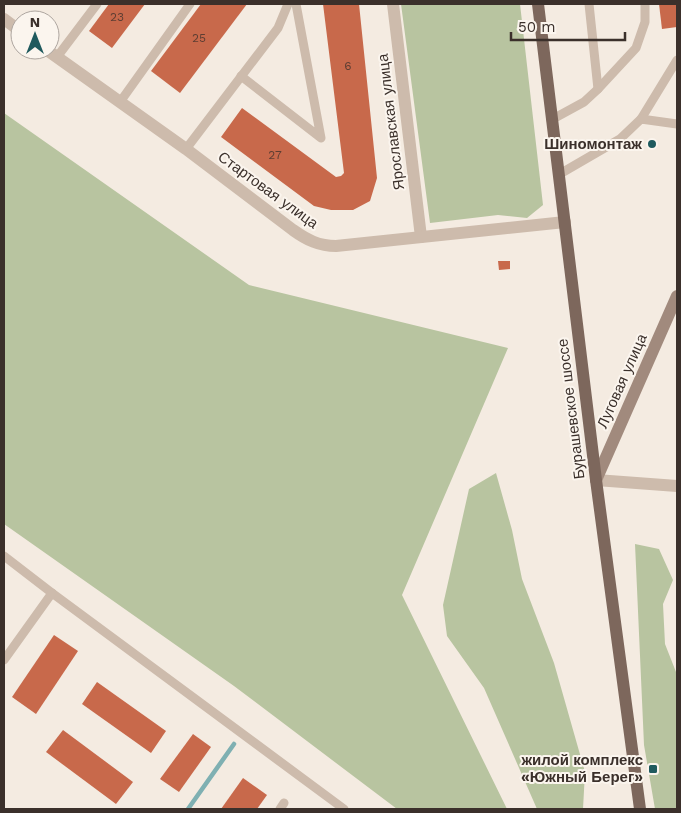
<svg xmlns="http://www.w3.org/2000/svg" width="681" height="813" font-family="'Work Sans',sans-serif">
<rect width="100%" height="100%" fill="#f4ebe1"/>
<g fill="#b8c4a0">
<path d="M 401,4 L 520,4 L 543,205 L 527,218 L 498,215 L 430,223 Z"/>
<path d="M 4,113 L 249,285 L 508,348 L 402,595 L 507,809 L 397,809 L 234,686 L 4,524 Z"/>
<path d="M 496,473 L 512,530 L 522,579 L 554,663 L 585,772 L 583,809 L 537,809 L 484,688 L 447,636 L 443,605 L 469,489 Z"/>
<path d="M 635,544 L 659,549 L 673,580 L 663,604 L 665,644 L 676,672 L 677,674 L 677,809 L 655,809 L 644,745 Z"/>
</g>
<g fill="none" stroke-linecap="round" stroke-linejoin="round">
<path stroke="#7fb0b2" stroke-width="4.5" d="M 188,809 L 234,744"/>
</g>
<g fill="#c8694b">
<path d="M 109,4 L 145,4 L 112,48 L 89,31 Z"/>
<path d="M 201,4 L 247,4 L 180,93 L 151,71 Z"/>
<path d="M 323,4 L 359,4 L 377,178 L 370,201 L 353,210 L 331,210 L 314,206 L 221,137 L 242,108 L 336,177 L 341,176 L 344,173 Z"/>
<path d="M 659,4 L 677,4 L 677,27 L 662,29 Z"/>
<path d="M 498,261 L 510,261 L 510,269 L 499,270 Z"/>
<path d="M 54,635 L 78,651 L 36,714 L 12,697 Z"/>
<path d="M 97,682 L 166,731 L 151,753 L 82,704 Z"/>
<path d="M 63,730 L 133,782 L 116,804 L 46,752 Z"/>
<path d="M 193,734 L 211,747 L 179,792 L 160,779 Z"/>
<path d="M 243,778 L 267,795 L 257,809 L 221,809 Z"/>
</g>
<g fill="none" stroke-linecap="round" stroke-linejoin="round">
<g stroke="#cdbbac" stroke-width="9">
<path d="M 589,4 L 598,89"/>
<path d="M 57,57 L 97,4"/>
<path d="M 241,76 L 321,138 L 296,4"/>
<path d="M 120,102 L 190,4"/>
<path d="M 641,119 L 677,60"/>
<path d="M 551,120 L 584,102 L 598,89 L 636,48 L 645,22 L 645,4"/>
<path d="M 186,149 L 278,28 L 288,4"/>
<path d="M 558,175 L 620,139 L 641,119 L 677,124"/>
<path d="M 4,556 L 52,593 L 344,809"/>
<path d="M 4,660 L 52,593"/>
<path d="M 280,809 L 284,803"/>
</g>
<g stroke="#cdbbac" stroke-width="12">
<path d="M 393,4 L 421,237"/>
<path d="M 4,19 L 20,31"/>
<path d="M 47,50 L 186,149 L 293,230 C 307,240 319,246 336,246 L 565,222"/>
<path d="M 596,480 L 677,486"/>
</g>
<path stroke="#a18a7d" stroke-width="12" d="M 596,480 L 677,296"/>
<path stroke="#7d675c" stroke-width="12" d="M 538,4 L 596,480 L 640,809"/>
</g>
<g fill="#1f5a5e" stroke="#fbf5ee" stroke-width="2">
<circle cx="652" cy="144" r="5"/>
<rect x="648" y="764" width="10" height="10" rx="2.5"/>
</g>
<g text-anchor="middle" stroke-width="4" stroke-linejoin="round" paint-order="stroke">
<g font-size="12" fill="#5e3e33">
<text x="117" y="21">23</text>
<text x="199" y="42">25</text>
<text x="348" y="70">6</text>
<text x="275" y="159">27</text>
</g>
<g font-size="15" fill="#3b302b" stroke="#fbf5ee">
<text transform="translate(391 122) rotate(-97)" y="5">Ярославская улица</text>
<text transform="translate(268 190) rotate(36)" y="5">Стартовая улица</text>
<text transform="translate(622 381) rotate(-66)" y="5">Луговая улица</text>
<text transform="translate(571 409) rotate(-97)" y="5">Бурашевское шоссе</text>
</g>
<g font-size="15" font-weight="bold" fill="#3b302b" stroke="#fbf5ee" text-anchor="end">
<text x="642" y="149">Шиномонтаж</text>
<text x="643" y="765">жилой комплекс<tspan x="643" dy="17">«Южный Берег»</tspan></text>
</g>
</g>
<rect width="681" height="813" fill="none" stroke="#3b302b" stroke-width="10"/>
<g transform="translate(35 35)"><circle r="24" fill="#fbf5ee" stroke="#aea6a0"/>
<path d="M0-4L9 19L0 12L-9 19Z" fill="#1f5a5e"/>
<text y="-8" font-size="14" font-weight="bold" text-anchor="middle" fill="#3b302b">N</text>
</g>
<path d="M511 32v8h114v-8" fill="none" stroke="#3b302b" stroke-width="2.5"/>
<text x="518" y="32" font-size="15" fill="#3b302b" stroke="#fbf5ee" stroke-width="4" paint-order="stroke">50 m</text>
</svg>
